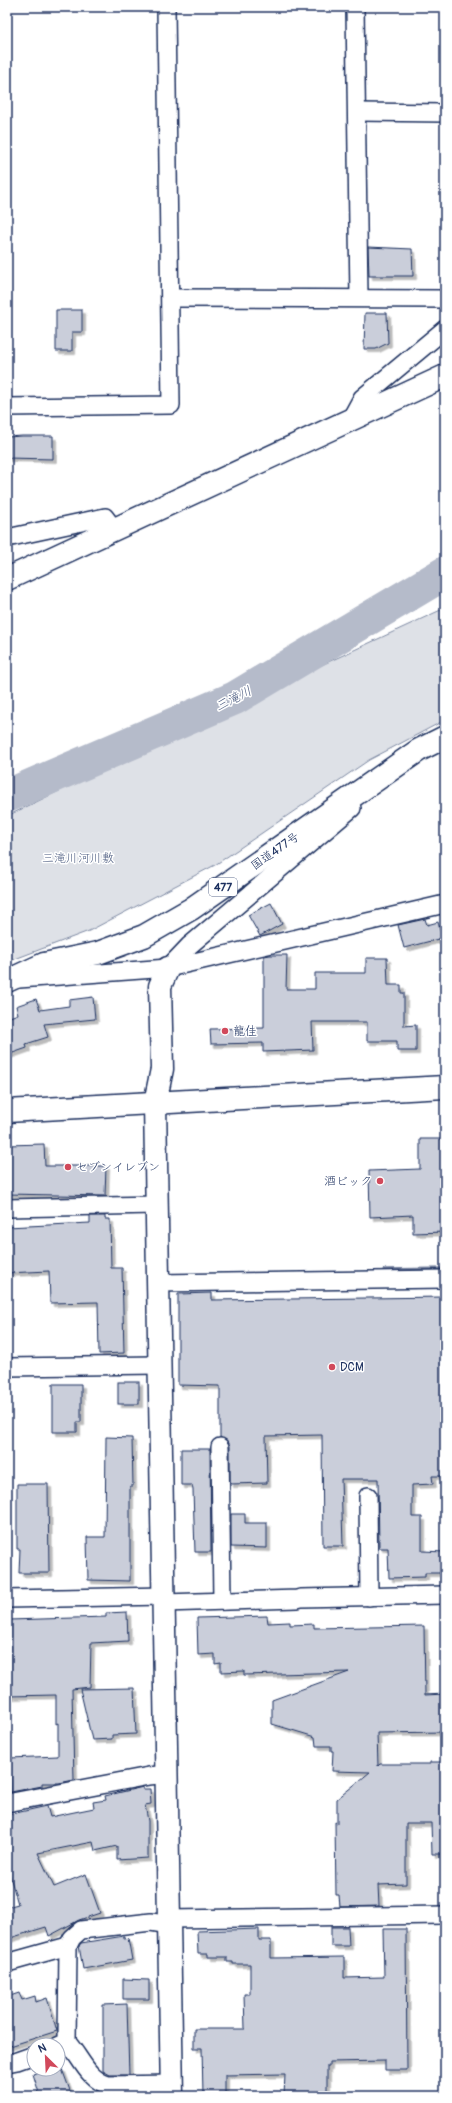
<svg xmlns="http://www.w3.org/2000/svg" width="452" height="2103" font-family="Pangolin,'Klee One',sans-serif">
<defs>
<filter id="shadow"><feDropShadow dx="3.5" dy="3.5" stdDeviation="0" flood-color="#0004"/></filter>
</defs>
<rect width="100%" height="100%" fill="#fff"/>
<filter id="ink" filterUnits="userSpaceOnUse"><feTurbulence type="fractalNoise" baseFrequency=".025" numOctaves="2"/><feDisplacementMap in="SourceGraphic" scale="8" xChannelSelector="R" yChannelSelector="G"/><feConvolveMatrix kernelMatrix="1 2 1 2 8 2 1 2 1" color-interpolation-filters="sRGB"/></filter>
<g filter="url(#ink)">
<path fill="#dee1e7" stroke="#7c88a2" d="M 445,608 L 445,720 L 369,760 L 215,865 L 89,931 L 7,962 L 7,816 L 326,663 Z"/>
<g fill="none" stroke-linecap="round" stroke-linejoin="round">
<path stroke="#77839f" stroke-width="5.5" d="M 385,1271 L 445,1270"/>
<path stroke="#b5bbca" stroke-width="34" d="M 7,796 L 235,698 L 445,573"/>
</g>
<g fill="#caceda" stroke="#1b2f5e" filter="url(#shadow)">
<path d="M 368,247 L 412,249 L 413,276 L 369,276 Z"/>
<path d="M 56,310 L 82,310 L 82,332 L 72,332 L 72,351 L 56,351 Z"/>
<path d="M 365,313 L 387,313 L 388,343 L 376,349 L 364,349 Z"/>
<path d="M 22,436 L 53,436 L 53,459 L 7,458 L 7,437 Z"/>
<path d="M 271,903 L 282,924 L 260,936 L 248,915 Z"/>
<path d="M 425,919 L 427,925 L 438,922 L 442,938 L 404,948 L 398,925 Z"/>
<path d="M 270,955 L 287,955 L 286,989 L 315,989 L 315,973 L 366,973 L 366,958 L 387,958 L 388,985 L 401,985 L 401,993 L 404,993 L 404,1026 L 416,1025 L 416,1051 L 397,1051 L 397,1041 L 367,1041 L 367,1022 L 312,1022 L 313,1050 L 263,1052 L 263,1043 L 211,1044 L 210,1029 L 264,1028 L 264,956 Z"/>
<path d="M 93,997 L 95,1019 L 44,1024 L 48,1037 L 26,1044 L 27,1048 L 7,1055 L 7,1018 L 18,1014 L 16,1006 L 36,999 L 40,1010 L 69,1006 L 69,1000 Z"/>
<path d="M 420,1139 L 445,1139 L 445,1232 L 413,1233 L 413,1215 L 370,1217 L 369,1171 L 420,1169 Z"/>
<path d="M 44,1144 L 45,1166 L 106,1166 L 105,1196 L 7,1194 L 7,1145 Z"/>
<path d="M 90,1216 L 105,1216 L 105,1219 L 110,1219 L 111,1268 L 122,1268 L 124,1353 L 99,1354 L 98,1302 L 50,1303 L 49,1271 L 7,1273 L 7,1227 L 90,1223 Z"/>
<path d="M 212,1293 L 212,1300 L 445,1297 L 445,1476 L 432,1476 L 433,1484 L 412,1485 L 412,1517 L 422,1517 L 422,1551 L 445,1552 L 445,1573 L 425,1573 L 425,1577 L 389,1578 L 388,1548 L 379,1548 L 378,1479 L 341,1479 L 343,1546 L 323,1546 L 322,1435 L 266,1436 L 267,1483 L 230,1484 L 230,1446 L 228,1442 L 220,1437 L 220,1386 L 178,1385 L 178,1294 Z"/>
<rect x="118" y="1382" width="21" height="22"/>
<path d="M 53,1384 L 81,1384 L 81,1422 L 77,1422 L 77,1432 L 53,1432 Z"/>
<path d="M 106,1437 L 132,1438 L 133,1486 L 130,1486 L 130,1581 L 88,1580 L 87,1537 L 105,1537 Z"/>
<path d="M 181,1449 L 210,1449 L 211,1552 L 195,1552 L 193,1490 L 192,1485 L 181,1485 Z"/>
<path d="M 17,1484 L 48,1484 L 49,1573 L 19,1573 L 20,1549 L 17,1549 Z"/>
<path d="M 231,1514 L 245,1514 L 245,1523 L 267,1523 L 267,1548 L 231,1547 Z"/>
<path d="M 127,1612 L 128,1641 L 91,1643 L 90,1687 L 72,1689 L 74,1780 L 59,1783 L 42,1783 L 42,1786 L 11,1792 L 10,1758 L 58,1756 L 58,1723 L 56,1724 L 56,1695 L 9,1696 L 9,1620 L 106,1617 L 106,1613 Z"/>
<path d="M 267,1616 L 268,1623 L 290,1622 L 290,1625 L 314,1624 L 314,1628 L 424,1626 L 425,1695 L 445,1694 L 445,1732 L 377,1733 L 378,1766 L 380,1764 L 430,1764 L 430,1762 L 445,1762 L 445,1854 L 432,1854 L 431,1823 L 406,1823 L 406,1884 L 378,1885 L 379,1906 L 340,1907 L 339,1895 L 336,1895 L 335,1822 L 337,1823 L 337,1799 L 370,1772 L 332,1771 L 333,1751 L 331,1751 L 331,1746 L 316,1746 L 315,1737 L 272,1724 L 272,1700 L 349,1672 L 244,1675 L 244,1671 L 221,1672 L 221,1663 L 215,1664 L 215,1654 L 198,1655 L 197,1618 Z"/>
<path d="M 134,1688 L 136,1734 L 112,1735 L 112,1739 L 92,1740 L 80,1689 Z"/>
<path d="M 143,1787 L 143,1789 L 150,1789 L 151,1804 L 145,1805 L 148,1821 L 148,1858 L 117,1860 L 117,1846 L 95,1851 L 93,1842 L 38,1853 L 54,1887 L 86,1874 L 100,1913 L 79,1920 L 49,1936 L 46,1927 L 7,1939 L 7,1907 L 18,1904 L 7,1866 L 7,1815 L 47,1806 L 50,1817 L 94,1808 L 93,1802 L 106,1800 L 105,1796 Z"/>
<path d="M 331,1927 L 348,1927 L 349,1946 L 331,1946 Z"/>
<path d="M 259,1929 L 259,1940 L 271,1940 L 271,1958 L 344,1957 L 344,1978 L 384,1977 L 383,1929 L 406,1929 L 407,2070 L 385,2070 L 385,2061 L 329,2062 L 329,2066 L 327,2066 L 327,2096 L 284,2096 L 285,2074 L 225,2075 L 225,2096 L 203,2096 L 202,2048 L 194,2048 L 194,2029 L 245,2029 L 244,1994 L 250,1994 L 250,1964 L 233,1964 L 233,1962 L 227,1962 L 227,1957 L 208,1957 L 208,1954 L 198,1954 L 197,1931 Z"/>
<path d="M 124,1936 L 124,1939 L 128,1938 L 132,1960 L 83,1969 L 79,1946 L 81,1943 Z"/>
<path d="M 123,1979 L 149,1980 L 149,1999 L 123,1999 Z"/>
<path d="M 19,1993 L 22,2000 L 35,1996 L 36,2002 L 47,1998 L 57,2031 L 7,2047 L 7,1997 Z"/>
<path d="M 127,2004 L 129,2075 L 110,2075 L 103,2071 L 103,2005 Z"/>
<path d="M 47,2069 L 62,2069 L 72,2096 L 40,2096 L 33,2074 Z"/>
</g>
<g fill="none" stroke-linecap="round" stroke-linejoin="round">
<g stroke="#1b2f5e" stroke-width="20">
<g id="street">
<path d="M 355,7 L 359,298"/>
<path d="M 358,112 L 445,113"/>
<path d="M 171,298 L 445,299"/>
<path d="M 7,407 L 171,405 L 166,7"/>
<path d="M 350,420 L 362,398 L 445,329"/>
<path d="M 7,538 L 105,517 L 114,529"/>
<path d="M 168,968 L 189,946 L 352,808"/>
<path d="M 19,979 L 168,968 L 445,904"/>
<path d="M 7,1208 L 156,1205"/>
<path d="M 158,1283 L 445,1279"/>
<path d="M 7,1367 L 158,1365"/>
<path d="M 220,1447 L 222,1601"/>
<path d="M 368,1496 L 369,1597"/>
<path d="M 7,1599 L 165,1596"/>
<path d="M 164,1603 L 297,1599 L 301,1598 L 445,1595"/>
<path d="M 7,1803 L 149,1776 L 168,1774"/>
<path d="M 169,1919 L 445,1915"/>
<path d="M 7,1963 L 68,1946"/>
<path d="M 67,2042 C 80,2056 88,2080 108,2085 L 172,2084"/>
<path d="M 58,2046 L 67,2042 L 68,1946 L 72,1938 L 81,1930 L 151,1922 L 170,1925"/>
<path d="M 7,2063 L 17,2061 L 34,2055"/>
</g>
</g>
<g stroke="#1b2f5e" stroke-width="25">
<g id="secondary">
<path d="M 7,579 L 445,376"/>
<path d="M 168,968 L 160,986 L 162,1069 L 155,1103 L 172,2096"/>
<path d="M 7,1111 L 445,1087"/>
</g>
</g>
<g stroke="#1b2f5e" stroke-width="25">
<path id="highway" d="M 7,981 L 44,964 L 98,953 L 144,936 L 191,909 L 419,750 L 445,737"/>
</g>
<use href="#street" stroke="#fff" stroke-width="17"/>
<use href="#secondary" stroke="#fff" stroke-width="22"/>
<use href="#highway" stroke="#fff" stroke-width="22"/>
</g>
</g>
<g fill="#d1495b" stroke="#fff" stroke-width="1.5">
<circle cx="225" cy="1031" r="4"/>
<circle cx="68" cy="1167" r="4"/>
<circle cx="380" cy="1181" r="4"/>
<circle cx="332" cy="1367" r="4"/>
</g>
<g text-anchor="middle" stroke-width="3" stroke-linejoin="round" paint-order="stroke">
<rect fill="#fff" stroke="#5f6d8e" stroke-width="1" x="209" y="878" width="28" height="18" rx="3"/>
<g font-size="11" font-weight="bold" fill="#1b2f5e">
<text x="223" y="891">477</text>
</g>
<g font-size="12" fill="#1b2f5e" stroke="#fff">
<text transform="translate(275 851) rotate(-35)" y="4">国道477号</text>
</g>
<g font-size="12" fill="#4c5c80" stroke="#fff">
<text x="78" y="862">三滝川河川敷</text>
</g>
<g font-size="12" fill="#1b2f5e" stroke="#fff" text-anchor="start">
<text x="233" y="1035">龍佳</text>
<text x="76" y="1171">セブンイレブン</text>
<text x="372" y="1185" text-anchor="end">酒ビック</text>
<text x="340" y="1371">DCM</text>
</g>
<g font-size="13" font-style="italic" fill="#49597e" stroke="#fff">
<text transform="translate(233 698) rotate(-27)" y="5">三滝川</text>
</g>
</g>
<rect width="452" height="2103" fill="none" stroke="#fff" stroke-width="24"/>
<rect x="12" y="12" width="428" height="2079" fill="none" stroke="#1b2f5e" stroke-width="1.5" filter="url(#ink)"/>
<g transform="translate(46 2057) rotate(336)"><circle r="19" fill="#ffffff" stroke="#a4acbf"/>
<path d="M0-3L7 15L0 10L-7 15Z" fill="#d1495b"/>
<text y="-6" font-size="11" font-weight="bold" text-anchor="middle" fill="#1b2f5e">N</text>
</g>
</svg>
